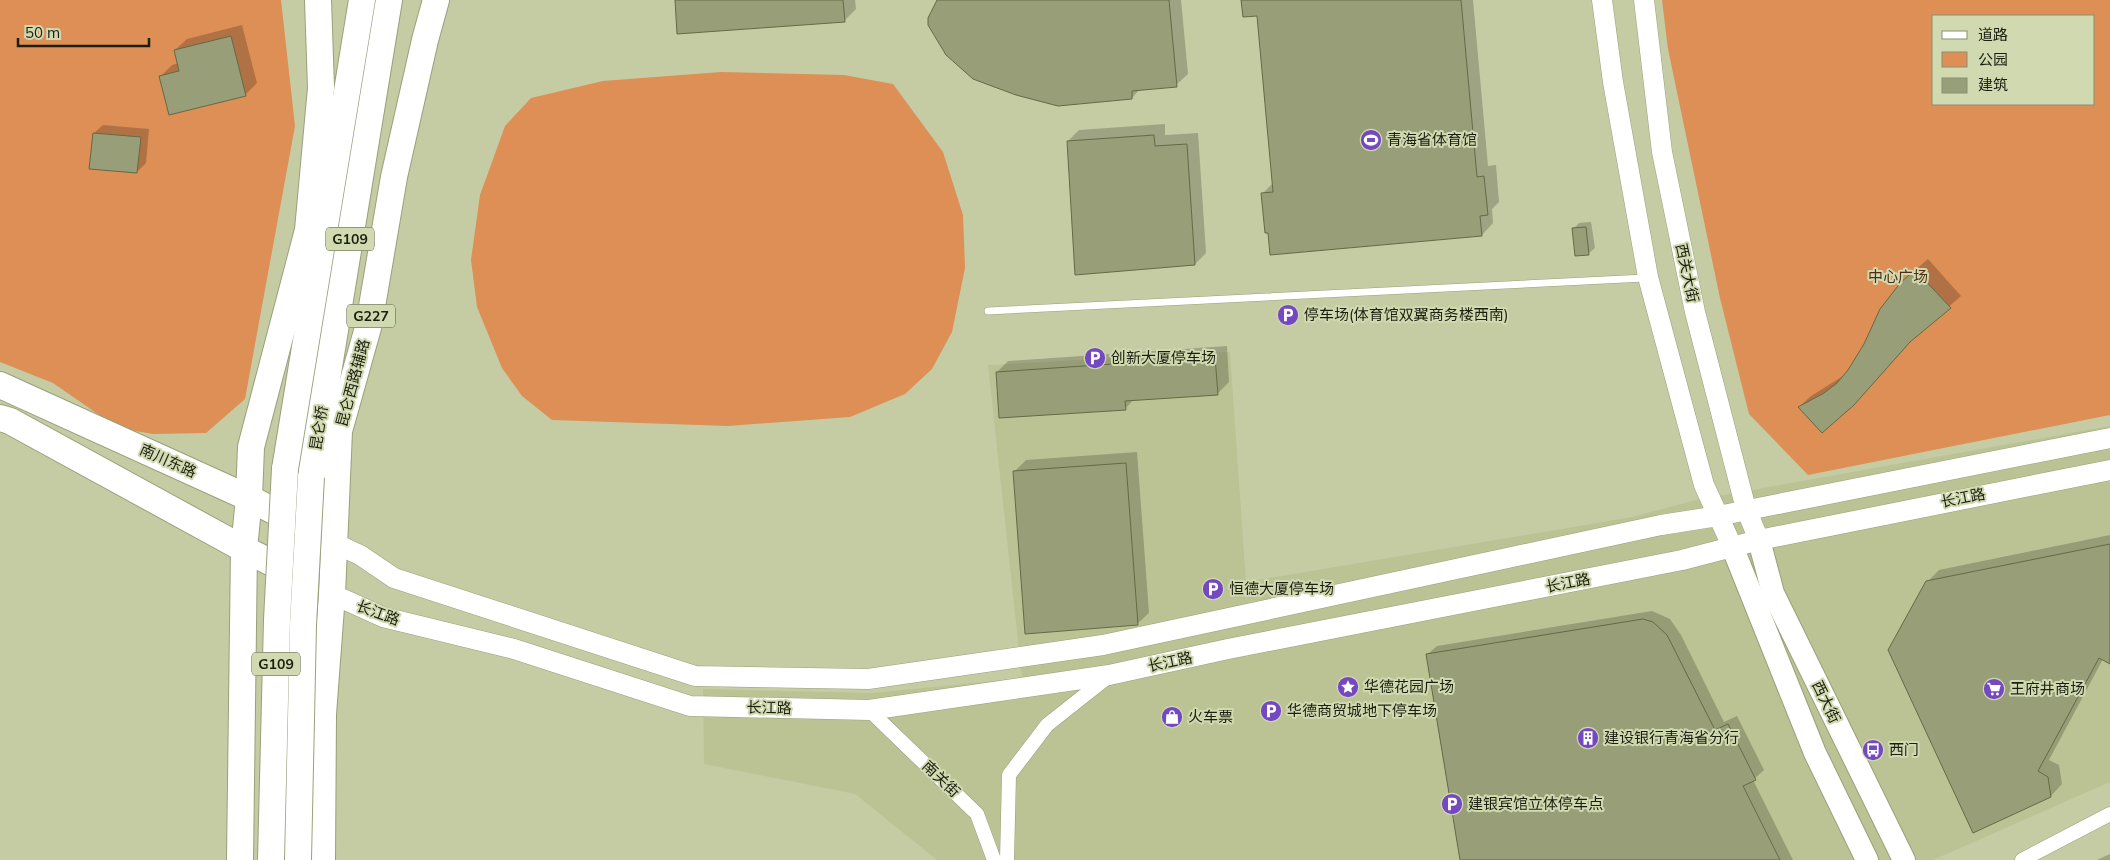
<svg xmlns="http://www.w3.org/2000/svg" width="2110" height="860" font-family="Mulish,'Noto Sans SC',sans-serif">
<rect width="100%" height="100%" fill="#c5cca4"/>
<path fill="#bbc394" d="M 1230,352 L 1246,582 L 1632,517 L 1696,500 L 2110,426 L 2110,782 L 1933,860 L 937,860 L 855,794 L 704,764 L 703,689 L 873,693 L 1022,678 L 988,365 Z"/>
<g fill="#dd8f55" fill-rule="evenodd">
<path d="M 0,0 L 281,0 L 295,126 L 245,399 L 206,433 L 153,434 L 118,428 L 53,383 L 0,362 Z"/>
<path d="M 1662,0 L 2110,0 L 2110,415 L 1808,475 L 1749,414 L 1720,298 L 1668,49 ZM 1934,16 L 2094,16 L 2094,104 L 1934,104 Z"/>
<path d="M 721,72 L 844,75 L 893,84 L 943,152 L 963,215 L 965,268 L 952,332 L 932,369 L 905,394 L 850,417 L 728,426 L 552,420 L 522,396 L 502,368 L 477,307 L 471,260 L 480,195 L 505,126 L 531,98 L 603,81 Z"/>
</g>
<g fill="#0003">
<path d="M 676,0 L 855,0 L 856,9 L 844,21 Z"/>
<path d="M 939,0 L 1181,0 L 1188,74 L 1176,85 L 1141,88 L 1132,98 L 974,78 L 947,54 Z"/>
<path d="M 1243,0 L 1473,0 L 1488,166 L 1496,165 L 1499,202 L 1492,209 L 1493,223 L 1482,235 L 1263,193 L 1274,182 L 1258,14 Z"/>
<path d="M 242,25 L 257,83 L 245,95 L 161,76 L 172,65 L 179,63 L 175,50 L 187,39 Z"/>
<path d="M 1165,124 L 1165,135 L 1198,133 L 1206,253 L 1195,264 L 1076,273 L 1068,141 L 1079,130 Z"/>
<path d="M 103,125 L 149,129 L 146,163 L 137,172 L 94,133 Z"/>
<path d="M 1591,222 L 1595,248 L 1589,253 L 1573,229 L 1579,223 Z"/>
<path d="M 1928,259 L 1961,296 L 1914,337 L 1865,392 L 1799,407 L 1811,396 L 1843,376 L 1858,359 L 1914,271 Z"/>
<path d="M 1227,346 L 1229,382 L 1217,394 L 1134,399 L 1125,409 L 997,372 L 1008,361 Z"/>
<path d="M 1137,452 L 1149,613 L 1137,624 L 1015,471 L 1026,460 Z"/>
<path d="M 2110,535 L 2110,658 L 2103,659 L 2049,760 L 2059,765 L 2062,784 L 2051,796 L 1927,582 L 1939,570 Z"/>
<path d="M 1652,611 L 1670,619 L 1681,635 L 1724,722 L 1737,716 L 1764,770 L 1753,780 L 1793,860 L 1461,860 L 1428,654 L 1437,646 Z"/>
<path d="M 2110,854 L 2110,860 L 2097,860 Z"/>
</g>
<g fill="#989f78" stroke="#636a45">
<path d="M 675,0 L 843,0 L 845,22 L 677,34 Z"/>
<path d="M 937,0 L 1169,0 L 1177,87 L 1132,91 L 1132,99 L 1058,106 L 1016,95 L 973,79 L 946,55 L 928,25 L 928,18 Z"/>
<path d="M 1241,0 L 1461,0 L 1477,177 L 1484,176 L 1488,215 L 1480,216 L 1482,236 L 1270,255 L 1268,233 L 1265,233 L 1261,193 L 1273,192 L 1257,16 L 1243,17 Z"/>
<path d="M 231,36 L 246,96 L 169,115 L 159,76 L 179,71 L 174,50 Z"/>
<path d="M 93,133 L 141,137 L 137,173 L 89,169 Z"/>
<path d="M 1154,135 L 1155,146 L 1187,144 L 1195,265 L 1075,275 L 1067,141 Z"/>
<path d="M 1586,227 L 1589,255 L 1575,256 L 1572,228 Z"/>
<path d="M 1915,270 L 1951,308 L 1910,342 L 1854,405 L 1822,433 L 1798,407 L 1824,393 L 1837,383 L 1848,370 L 1864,344 L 1880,309 L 1901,282 Z"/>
<path d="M 1215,357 L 1218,395 L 1125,401 L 1126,410 L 999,418 L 996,372 Z"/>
<path d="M 1126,463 L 1138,625 L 1025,634 L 1013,471 Z"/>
<path d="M 2110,544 L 2110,664 L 2099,658 L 2038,771 L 2048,777 L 2051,797 L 1973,833 L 1888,650 L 1926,581 Z"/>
<path d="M 1643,619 L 1653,622 L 1667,635 L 1715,730 L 1728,724 L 1756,780 L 1743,786 L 1780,860 L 1460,860 L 1426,654 Z"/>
</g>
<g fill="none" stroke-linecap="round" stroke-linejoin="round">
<g stroke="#99a07a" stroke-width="8">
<path id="lane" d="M 988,311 L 1645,278"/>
</g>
<g stroke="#99a07a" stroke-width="15">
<g id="street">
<path d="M 869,710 L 977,814 L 994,860"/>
<path d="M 1007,860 L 1009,775 L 1047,725 L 1109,676"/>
<path d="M 2022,860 L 2110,814"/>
</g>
</g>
<g stroke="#99a07a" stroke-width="21">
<g id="secondary">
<path d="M 1602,0 L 1613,82 L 1648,277 L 1704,485 L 1732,546"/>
<path d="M 1644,0 L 1662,152 L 1695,312 L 1746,509 L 1759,540"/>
<path d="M 334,543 L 360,555 L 394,578 L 695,676 L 868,679 L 1103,645 L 1661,525 L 1718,516 L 2110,438"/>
<path d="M 332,594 L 383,617 L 514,649 L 690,706 L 869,710 L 1109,675 L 1228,649 L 1682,560 L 1759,540 L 2110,470"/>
</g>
</g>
<g stroke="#99a07a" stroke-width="24">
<g id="primary">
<path d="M 1759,540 L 1773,593 L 1904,860"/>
<path d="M 1732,546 L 1815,753 L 1867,860"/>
</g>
</g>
<g stroke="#99a07a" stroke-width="28">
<g id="highway">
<path d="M 0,385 L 249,498 L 300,525"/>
<path d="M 0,418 L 10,421 L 244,549 L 298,576"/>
<path d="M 285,469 L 362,0"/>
<path d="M 311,477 L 389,0"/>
<path d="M 240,860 L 244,549 L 249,498 L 251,447 L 308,230 L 321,88 L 318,0"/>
<path d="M 322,860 L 323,714 L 332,594 L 339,431 L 369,324 L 394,177 L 425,40 L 436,0"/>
</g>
</g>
<use href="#lane" stroke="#fff" stroke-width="7"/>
<use href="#street" stroke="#fff" stroke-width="14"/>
<use href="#secondary" stroke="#fff" stroke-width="20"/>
<use href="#primary" stroke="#fff" stroke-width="22"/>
<use href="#highway" stroke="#fff" stroke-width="26"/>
<g stroke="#99a07a" stroke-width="28" stroke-linecap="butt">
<g id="highway-bridge">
<path d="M 271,860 L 277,620 L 285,469"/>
<path d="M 298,860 L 303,625 L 311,477"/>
</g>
</g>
<use href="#highway-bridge" stroke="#fff" stroke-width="26"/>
</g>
<defs>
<g id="stadium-disc" transform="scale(1.125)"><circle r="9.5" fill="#7448c0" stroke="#d1d9b1"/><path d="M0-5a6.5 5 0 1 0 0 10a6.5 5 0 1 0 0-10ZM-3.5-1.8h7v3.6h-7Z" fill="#fff"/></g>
<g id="parking-disc" transform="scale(1.125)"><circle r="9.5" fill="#7448c0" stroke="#d1d9b1"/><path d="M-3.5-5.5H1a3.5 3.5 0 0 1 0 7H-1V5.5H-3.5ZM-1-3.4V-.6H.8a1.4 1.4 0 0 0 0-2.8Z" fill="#fff"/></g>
<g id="sight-disc" transform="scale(1.125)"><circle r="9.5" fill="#7448c0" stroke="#d1d9b1"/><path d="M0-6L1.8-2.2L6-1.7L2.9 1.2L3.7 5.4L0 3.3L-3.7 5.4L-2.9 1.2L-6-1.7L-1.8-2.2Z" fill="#fff"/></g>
<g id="supermarket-disc" transform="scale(1.125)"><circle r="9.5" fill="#7448c0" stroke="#d1d9b1"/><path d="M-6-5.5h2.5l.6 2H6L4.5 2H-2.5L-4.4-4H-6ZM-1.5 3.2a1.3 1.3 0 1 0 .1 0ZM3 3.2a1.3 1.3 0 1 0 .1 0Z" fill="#fff"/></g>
<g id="shop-disc" transform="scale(1.125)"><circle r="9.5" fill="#7448c0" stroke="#d1d9b1"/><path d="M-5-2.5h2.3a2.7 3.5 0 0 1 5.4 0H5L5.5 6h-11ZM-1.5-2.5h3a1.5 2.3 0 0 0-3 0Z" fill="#fff"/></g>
<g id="building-disc" transform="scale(1.125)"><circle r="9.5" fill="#7448c0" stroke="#d1d9b1"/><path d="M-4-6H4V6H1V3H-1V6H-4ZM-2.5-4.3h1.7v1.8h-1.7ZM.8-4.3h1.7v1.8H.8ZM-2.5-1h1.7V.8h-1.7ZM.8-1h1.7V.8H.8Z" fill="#fff"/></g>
<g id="bus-disc" transform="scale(1.125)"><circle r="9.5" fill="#7448c0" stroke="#d1d9b1"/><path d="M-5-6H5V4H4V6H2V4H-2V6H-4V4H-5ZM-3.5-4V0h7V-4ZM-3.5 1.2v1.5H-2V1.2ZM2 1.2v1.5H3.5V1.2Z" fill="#fff"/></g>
</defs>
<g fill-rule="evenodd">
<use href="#stadium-disc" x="1371" y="140"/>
<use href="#parking-disc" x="1288" y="315"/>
<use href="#parking-disc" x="1095" y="358"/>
<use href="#parking-disc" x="1213" y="589"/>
<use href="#sight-disc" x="1348" y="687"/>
<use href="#supermarket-disc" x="1994" y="689"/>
<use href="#parking-disc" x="1271" y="711"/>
<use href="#shop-disc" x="1172" y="717"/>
<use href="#building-disc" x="1588" y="738"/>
<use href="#bus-disc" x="1873" y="750"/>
<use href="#parking-disc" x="1452" y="804"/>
</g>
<g text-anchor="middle" stroke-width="4" stroke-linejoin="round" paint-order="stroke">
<g fill="#d1d9b1" stroke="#525740" stroke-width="1">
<rect x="326" y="227.5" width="48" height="23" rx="4"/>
<rect x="347" y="304.5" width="48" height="23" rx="4"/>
<rect x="252" y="652.5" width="48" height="23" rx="4"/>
</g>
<g font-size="14" font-weight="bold" fill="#1c1f10">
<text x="350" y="244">G109</text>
<text x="371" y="321">G227</text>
<text x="276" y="669">G109</text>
</g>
<g font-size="15" fill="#1c1f10" stroke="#d1d9b1" text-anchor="start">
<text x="1387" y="145">青海省体育馆</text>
<text x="1304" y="320">停车场(体育馆双翼商务楼西南)</text>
<text x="1111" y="363">创新大厦停车场</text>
<text x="1229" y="594">恒德大厦停车场</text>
<text x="1364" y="692">华德花园广场</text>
<text x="2010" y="694">王府井商场</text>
<text x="1287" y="716">华德商贸城地下停车场</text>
<text x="1188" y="722">火车票</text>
<text x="1604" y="743">建设银行青海省分行</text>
<text x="1889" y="755">西门</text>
<text x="1468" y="809">建银宾馆立体停车点</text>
</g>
<g font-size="15" fill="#1c1f10" stroke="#d1d9b1">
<text transform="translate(1687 273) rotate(78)" y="5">西关大街</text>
<text transform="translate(353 383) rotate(-75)" y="5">昆仑西路辅路</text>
<text transform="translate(319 428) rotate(-81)" y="5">昆仑桥</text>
<text transform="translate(168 461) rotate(24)" y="5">南川东路</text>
<text transform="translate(1963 498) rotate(-11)" y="5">长江路</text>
<text transform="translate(1568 583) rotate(-11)" y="5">长江路</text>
<text transform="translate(378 613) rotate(20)" y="5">长江路</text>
<text transform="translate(1170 662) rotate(-12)" y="5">长江路</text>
<text transform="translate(1826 702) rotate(64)" y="5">西大街</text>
<text transform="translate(769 708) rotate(1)" y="5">长江路</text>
<text transform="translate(941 779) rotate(44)" y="5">南关街</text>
</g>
<g font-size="15" fill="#502e13" stroke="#d1d9b1">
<text x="1898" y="282">中心广场</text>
</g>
</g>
<rect x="1932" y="15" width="162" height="90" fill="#d1d9b1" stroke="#898f71"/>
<rect x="1942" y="31" width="25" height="8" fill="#ffffff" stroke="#898f71"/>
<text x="1978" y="40" font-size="15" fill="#1c1f10">道路</text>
<rect x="1942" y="52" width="25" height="15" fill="#dd8f55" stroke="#898f71"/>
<text x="1978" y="65" font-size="15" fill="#1c1f10">公园</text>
<rect x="1942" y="78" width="25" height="15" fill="#989f78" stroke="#898f71"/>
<text x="1978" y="90" font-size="15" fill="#1c1f10">建筑</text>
<path d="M18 38v8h131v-8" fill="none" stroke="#1c1f10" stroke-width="2.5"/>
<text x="25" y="38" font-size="15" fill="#1c1f10" stroke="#d1d9b1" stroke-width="4" paint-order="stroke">50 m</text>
</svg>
